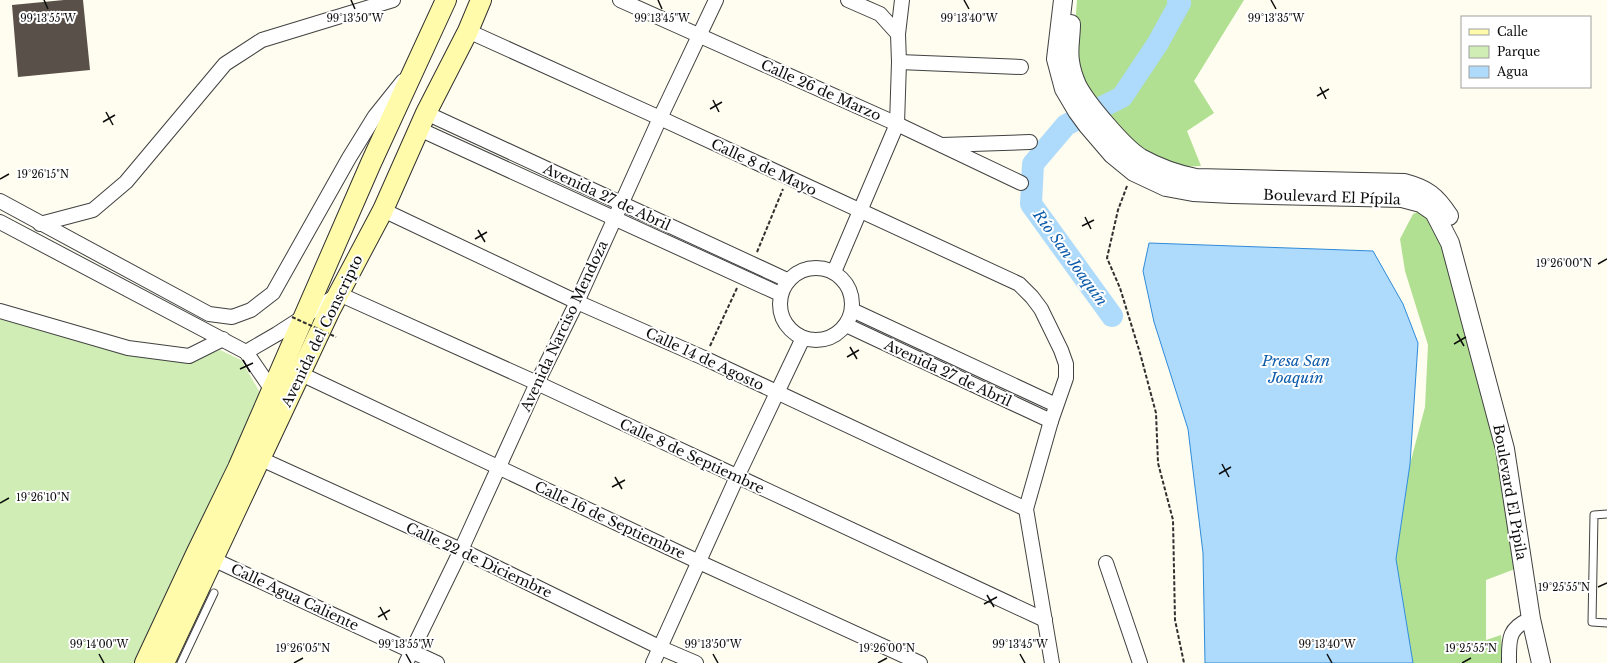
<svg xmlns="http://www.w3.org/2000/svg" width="1607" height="663" font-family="'Libre Baskerville',serif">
<rect width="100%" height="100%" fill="#fffdef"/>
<path fill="#cfedb4" d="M 0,318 L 60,334 L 190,360 L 220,350 L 241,360 L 262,396 L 140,663 L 0,663 Z"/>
<g fill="#b1e092">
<path d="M 1077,0 L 1244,0 L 1194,81 L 1214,113 L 1187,131 L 1201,166 L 1170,167 L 1127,142 L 1085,91 L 1073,53 Z"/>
<path d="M 1423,210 L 1443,246 L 1499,450 L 1515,569 L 1486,580 L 1486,640 L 1501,635 L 1503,663 L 1413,663 L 1396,559 L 1410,464 L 1425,407 L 1428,345 L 1405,271 L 1400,239 L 1413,214 Z"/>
</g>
<path fill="#aedafc" stroke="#2f8bd9" d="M 1149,243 L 1373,251 L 1403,304 L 1418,343 L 1410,464 L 1396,559 L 1413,663 L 1205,663 L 1203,553 L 1188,429 L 1154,322 L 1143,271 Z"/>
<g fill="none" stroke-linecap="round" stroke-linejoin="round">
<path stroke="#aedafc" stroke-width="22" d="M 1112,316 L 1031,204 L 1033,164 L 1066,125 L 1122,97 L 1158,43 L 1180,3 L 1178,0"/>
</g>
<path fill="#585049" d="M 64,0 L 83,0 L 90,70 L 18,77 L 12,5 Z"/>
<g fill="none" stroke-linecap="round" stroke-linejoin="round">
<g stroke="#414141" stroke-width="9">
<g id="service">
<path d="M 1607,514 L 1594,515 L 1592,622 L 1607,623"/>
<path d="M 181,663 L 214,593"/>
</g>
</g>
<g stroke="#414141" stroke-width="16">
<g id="minor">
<path d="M 620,0 L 897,124 L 1021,183"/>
<path d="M 848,0 L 880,14 L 898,34"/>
<path d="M 468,31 L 660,118 L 1019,284 L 1032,297 L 1041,309 L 1061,350 L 1066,364 L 1066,378 L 1051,421 L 1026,509 L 1052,663"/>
<path d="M 899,62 L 1021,67"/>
<path d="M 426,113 L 787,280"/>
<path d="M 419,129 L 780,294"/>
<path d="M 942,145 L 1030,142"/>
<path d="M 0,201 L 209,314 L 232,317 L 251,310 L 273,293 L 349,158 L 375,116 L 403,81"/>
<path d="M 383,210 L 577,302 L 704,358 L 1026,509"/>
<path d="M 0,222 L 246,352 L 272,390"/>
<path d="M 40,224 L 93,210 L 126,182 L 225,64 L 262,40 L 393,0"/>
<circle cx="816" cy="304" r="36"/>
<path d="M 834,272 L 897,124 L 899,62 L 898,34 L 902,0"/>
<path d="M 852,310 L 1056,405"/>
<path d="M 0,311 L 128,348 L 189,356 L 223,339"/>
<path d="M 846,325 L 1051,421"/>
<path d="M 246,352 L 277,334 L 339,294 L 537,383 L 1045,620"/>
<path d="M 301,374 L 699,562 L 920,663"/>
<path d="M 261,459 L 461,550 L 661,648 L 696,663"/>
<path d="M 204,555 L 437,663"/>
<path d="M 1106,563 L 1140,663"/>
<path d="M 406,663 L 461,550 L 537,383 L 577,302 L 660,118 L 716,0"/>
<path d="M 653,663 L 737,477 L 803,338"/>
<path d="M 1509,663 C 1509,641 1507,628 1531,619"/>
</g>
</g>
<g stroke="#414141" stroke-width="20">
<g id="tertiary">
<path d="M 1063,0 L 1056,59 L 1064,89 L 1077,111 L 1088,126 L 1112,154 L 1134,172 L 1166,187 L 1193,192 L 1232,194 L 1402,198 L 1421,203 L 1434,212 L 1450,243 L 1505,449 L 1531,619 L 1541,663"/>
<path d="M 1071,24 C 1071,36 1068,50 1070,61 C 1071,69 1074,78 1077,85 C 1086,103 1124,148 1141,158 C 1159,168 1176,174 1196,178 L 1404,183 C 1427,189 1436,196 1449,216"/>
</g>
</g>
<g stroke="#303030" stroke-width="22">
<g id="secondary">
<path d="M 145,663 L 197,552 L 238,468 L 371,163 L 446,0"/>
<path d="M 164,663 L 330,310 L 383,210 L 426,113 L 468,31 L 481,0"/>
</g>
</g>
<g stroke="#303030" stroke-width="2" stroke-dasharray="4 2" stroke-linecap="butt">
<path d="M 1127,186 L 1118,210 L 1107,258 L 1120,288 L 1140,353 L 1156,413 L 1158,463 L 1173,520 L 1175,620 L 1184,663"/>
<path d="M 757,252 L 783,189"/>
<path d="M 710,346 L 737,288"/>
</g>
<use href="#service" stroke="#fff" stroke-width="7"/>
<use href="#minor" stroke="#fff" stroke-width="14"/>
<use href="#tertiary" stroke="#fff" stroke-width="18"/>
<use href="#secondary" stroke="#fffbaa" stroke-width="20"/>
<path stroke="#303030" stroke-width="2" stroke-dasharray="4 2" stroke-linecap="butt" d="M 292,317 L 336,337"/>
</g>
<path fill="none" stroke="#0e0e0e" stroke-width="1.5" d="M 44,0 L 48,9M 351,0 L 355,9M 658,0 L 662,9M 964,0 L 969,9M 1271,0 L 1276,9M 1320,87 L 1326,99M 1317,96 L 1329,89M 713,100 L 719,112M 710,109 L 722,102M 106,112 L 113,125M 103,122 L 115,115M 0,179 L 9,174M 1085,217 L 1091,229M 1082,226 L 1094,220M 478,230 L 485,242M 475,239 L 487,232M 1598,264 L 1607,259M 1457,334 L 1464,346M 1454,344 L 1466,337M 850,347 L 857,359M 847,357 L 859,350M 243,360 L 250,372M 240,369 L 253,363M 1222,464 L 1229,477M 1219,474 L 1231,467M 615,477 L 622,489M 612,487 L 625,480M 0,503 L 9,498M 1598,587 L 1607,583M 987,595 L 994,607M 984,604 L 997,597M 380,607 L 387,620M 378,617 L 390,610M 99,654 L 104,663M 406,654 L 411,663M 713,654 L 718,663M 1020,654 L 1025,663M 1327,654 L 1332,663M 294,663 L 303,658M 878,663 L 887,658M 1462,663 L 1471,658"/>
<g text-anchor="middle" stroke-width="4" stroke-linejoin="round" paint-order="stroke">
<g font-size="14" fill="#0e0e0e" stroke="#fff">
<text transform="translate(821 90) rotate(24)" y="5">Calle 26 de Marzo</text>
<text transform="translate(764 167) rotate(25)" y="5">Calle 8 de Mayo</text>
<text transform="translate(607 197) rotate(25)" y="5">Avenida 27 de Abril</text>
<text transform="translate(1332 197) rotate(2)" y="5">Boulevard El Pípila</text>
<text transform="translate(564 326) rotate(-65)" y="5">Avenida Narciso Mendoza</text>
<text transform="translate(322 331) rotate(-64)" y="5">Avenida del Conscripto</text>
<text transform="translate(705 359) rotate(25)" y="5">Calle 14 de Agosto</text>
<text transform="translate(948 373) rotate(25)" y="5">Avenida 27 de Abril</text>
<text transform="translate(692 456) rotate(25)" y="5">Calle 8 de Septiembre</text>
<text transform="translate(1510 492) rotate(80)" y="5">Boulevard El Pípila</text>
<text transform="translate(610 520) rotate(25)" y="5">Calle 16 de Septiembre</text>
<text transform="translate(479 560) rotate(25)" y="5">Calle 22 de Diciembre</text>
<text transform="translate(295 597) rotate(25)" y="5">Calle Agua Caliente</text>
</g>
<g font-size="15" font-style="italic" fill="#0c5cab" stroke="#fff">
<text transform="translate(1070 258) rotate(54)" y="5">Río San Joaquín</text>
<text x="1296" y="366">Presa San<tspan x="1296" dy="17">Joaquín</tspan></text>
</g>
</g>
<g font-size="10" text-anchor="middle" fill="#0e0e0e" stroke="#fff" stroke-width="4" stroke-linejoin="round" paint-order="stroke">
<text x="48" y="22">99°13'55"W</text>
<text x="355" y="22">99°13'50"W</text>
<text x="662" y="22">99°13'45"W</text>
<text x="969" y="22">99°13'40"W</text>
<text x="1276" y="22">99°13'35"W</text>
<text x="43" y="178">19°26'15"N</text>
<text x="1564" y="267">19°26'00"N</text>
<text x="43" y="501">19°26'10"N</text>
<text x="1564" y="591">19°25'55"N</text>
<text x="99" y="648">99°14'00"W</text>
<text x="406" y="648">99°13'55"W</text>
<text x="713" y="648">99°13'50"W</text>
<text x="1020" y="648">99°13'45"W</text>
<text x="1327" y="648">99°13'40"W</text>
<text x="303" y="652">19°26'05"N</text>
<text x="887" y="652">19°26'00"N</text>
<text x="1471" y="652">19°25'55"N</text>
</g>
<rect x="1461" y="16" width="130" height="72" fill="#ffffff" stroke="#9f9f9f"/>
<rect x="1469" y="29" width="20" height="6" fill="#fffbaa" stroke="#9f9f9f"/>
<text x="1497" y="36" font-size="12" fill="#0e0e0e">Calle</text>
<rect x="1469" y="46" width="20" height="12" fill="#cfedb4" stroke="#9f9f9f"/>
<text x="1497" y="56" font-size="12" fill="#0e0e0e">Parque</text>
<rect x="1469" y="66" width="20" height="12" fill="#aedafc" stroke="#9f9f9f"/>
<text x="1497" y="76" font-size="12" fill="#0e0e0e">Agua</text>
</svg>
